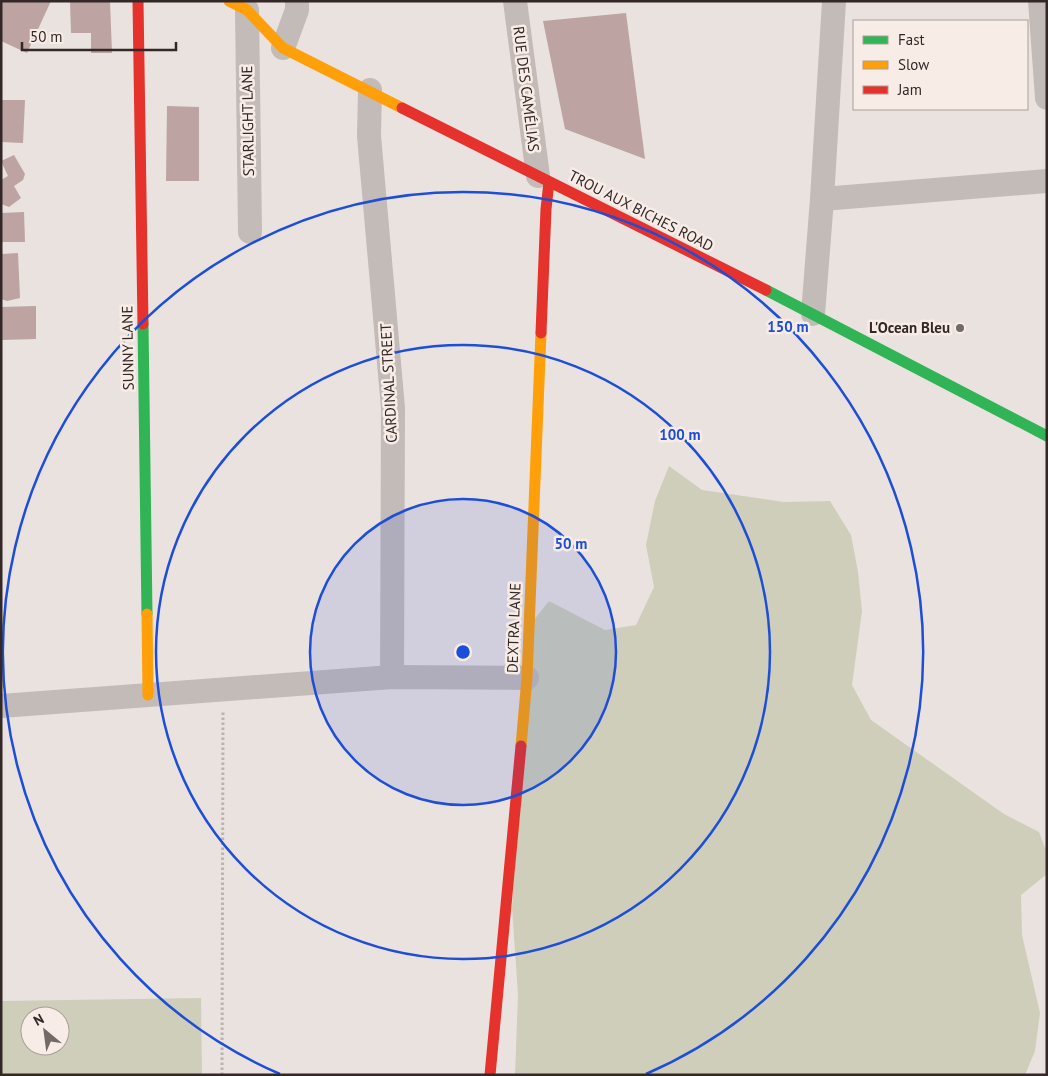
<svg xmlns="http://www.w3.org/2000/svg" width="1048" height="1076" font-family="'PT Sans',sans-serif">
<rect width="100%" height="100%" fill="#eae2df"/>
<g fill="#cfceba" fill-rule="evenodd">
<path d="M 669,466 L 702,490 L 784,502 L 830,501 L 851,535 L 858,572 L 862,611 L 852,685 L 871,720 L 1004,814 L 1039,832 L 1047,853 L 1047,874 L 1021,895 L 1022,935 L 1040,1013 L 1035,1051 L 1025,1075 L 515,1075 L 518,995 L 512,907 L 533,621 L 549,601 L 605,630 L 636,625 L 654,587 L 646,545 L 655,501 Z"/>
<path d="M 201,998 L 202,1075 L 1,1075 L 1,1001 ZM 30,1016 L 60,1016 L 60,1046 L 30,1046 Z"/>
</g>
<g fill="#bda3a1">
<path d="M 1,1 L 51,1 L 27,53 L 1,41 Z"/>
<path d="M 70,1 L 110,1 L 112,53 L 91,53 L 91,33 L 71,33 Z"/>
<path d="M 626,13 L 645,159 L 565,129 L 543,21 Z"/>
<path d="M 1,100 L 25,100 L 23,143 L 1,142 Z"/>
<path d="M 167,106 L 199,107 L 199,181 L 166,181 Z"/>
<path d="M 14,155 L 25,174 L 23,180 L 14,186 L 21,198 L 9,207 L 1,204 L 1,180 L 8,176 L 1,161 Z"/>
<path d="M 24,212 L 25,242 L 1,242 L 1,213 Z"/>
<path d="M 18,253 L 20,298 L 7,301 L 1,299 L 2,254 Z"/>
<path d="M 36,306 L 36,339 L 1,340 L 1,307 Z"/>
</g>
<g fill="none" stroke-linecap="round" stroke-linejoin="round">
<path stroke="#bcb3b0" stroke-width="3" stroke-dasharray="2.5 2.5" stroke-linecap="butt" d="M 222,1075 L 223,710"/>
<g stroke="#c3bbb8" stroke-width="24">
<path d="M 515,1 L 538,176"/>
<path d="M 1040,1 L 1047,98"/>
<path d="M 247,10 L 250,232"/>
<path d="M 283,48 L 297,10 L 297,1"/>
<path d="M 370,90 L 369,136 L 393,408 L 392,677"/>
<path d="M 822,199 L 1047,181"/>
<path d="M 813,314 L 822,199 L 834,1"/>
<path d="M 1,706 L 392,677 L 527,678"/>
</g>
<g stroke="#30b455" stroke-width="11">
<path d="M 766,290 L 1047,436"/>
<path d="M 143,324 L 147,614"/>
</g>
<g stroke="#ff9f0a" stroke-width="11">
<path d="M 229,1 L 247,10 L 283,48 L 402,108"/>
<path d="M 147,614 L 148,695"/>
<path d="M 521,746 L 527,678 L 541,333"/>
</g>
<g stroke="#e5322d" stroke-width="11">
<path d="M 138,1 L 143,324"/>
<path d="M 402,108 L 766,290"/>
<path d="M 541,333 L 546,209 L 549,182"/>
<path d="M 490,1075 L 521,746"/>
</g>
</g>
<circle cx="463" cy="652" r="153" fill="#1d4ed8" fill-opacity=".12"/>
<g fill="none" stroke="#1d4ed8" stroke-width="2.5">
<circle cx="463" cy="652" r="153"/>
<circle cx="463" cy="652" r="307"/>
<path d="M280 1074A460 460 0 1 1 646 1074"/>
</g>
<circle fill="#736967" stroke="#f8ece6" stroke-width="2" cx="960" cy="328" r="5"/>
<g text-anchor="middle" stroke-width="5" stroke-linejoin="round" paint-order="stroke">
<g font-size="15" fill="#332827" stroke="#f8ece6">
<text transform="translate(526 89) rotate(83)" y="5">RUE DES CAMÉLIAS</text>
<text transform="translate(248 121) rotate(-91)" y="5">STARLIGHT LANE</text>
<text transform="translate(641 211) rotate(27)" y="5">TROU AUX BICHES ROAD</text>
<text transform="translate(128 348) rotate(-91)" y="5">SUNNY LANE</text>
<text transform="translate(389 383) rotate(-93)" y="5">CARDINAL STREET</text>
<text transform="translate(514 628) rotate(-88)" y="5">DEXTRA LANE</text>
</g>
<g font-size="15" font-weight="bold" fill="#332827" stroke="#f8ece6" text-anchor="end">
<text x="950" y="333">L'Ocean Bleu</text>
</g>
</g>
<circle cx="463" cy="652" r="8" fill="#1d4ed8" stroke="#f8ece6" stroke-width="2.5"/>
<g font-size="15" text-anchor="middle" font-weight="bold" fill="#1d4ed8" stroke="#f8ece6" stroke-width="5" stroke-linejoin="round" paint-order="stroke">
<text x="788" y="332">150 m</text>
<text x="680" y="440">100 m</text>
<text x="571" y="549">50 m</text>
</g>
<rect width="1048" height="1076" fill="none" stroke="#332827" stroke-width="5"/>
<rect x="853" y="20" width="175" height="90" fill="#f8ece6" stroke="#a99e9a"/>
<rect x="863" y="36" width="25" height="8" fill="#30b455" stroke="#a99e9a"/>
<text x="898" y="45" font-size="15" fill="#332827">Fast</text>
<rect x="863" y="61" width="25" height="8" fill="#ff9f0a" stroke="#a99e9a"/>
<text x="898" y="70" font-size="15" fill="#332827">Slow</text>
<rect x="863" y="86" width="25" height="8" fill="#e5322d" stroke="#a99e9a"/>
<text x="898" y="95" font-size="15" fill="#332827">Jam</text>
<g transform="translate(45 1031) rotate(331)"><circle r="24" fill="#f8ece6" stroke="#a99e9a"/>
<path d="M0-4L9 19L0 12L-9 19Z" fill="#736967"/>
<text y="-8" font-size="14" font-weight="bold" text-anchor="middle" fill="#332827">N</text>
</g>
<path d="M22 42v8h154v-8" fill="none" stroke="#332827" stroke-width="2.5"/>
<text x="30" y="42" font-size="15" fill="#332827" stroke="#f8ece6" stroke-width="4" paint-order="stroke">50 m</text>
</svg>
